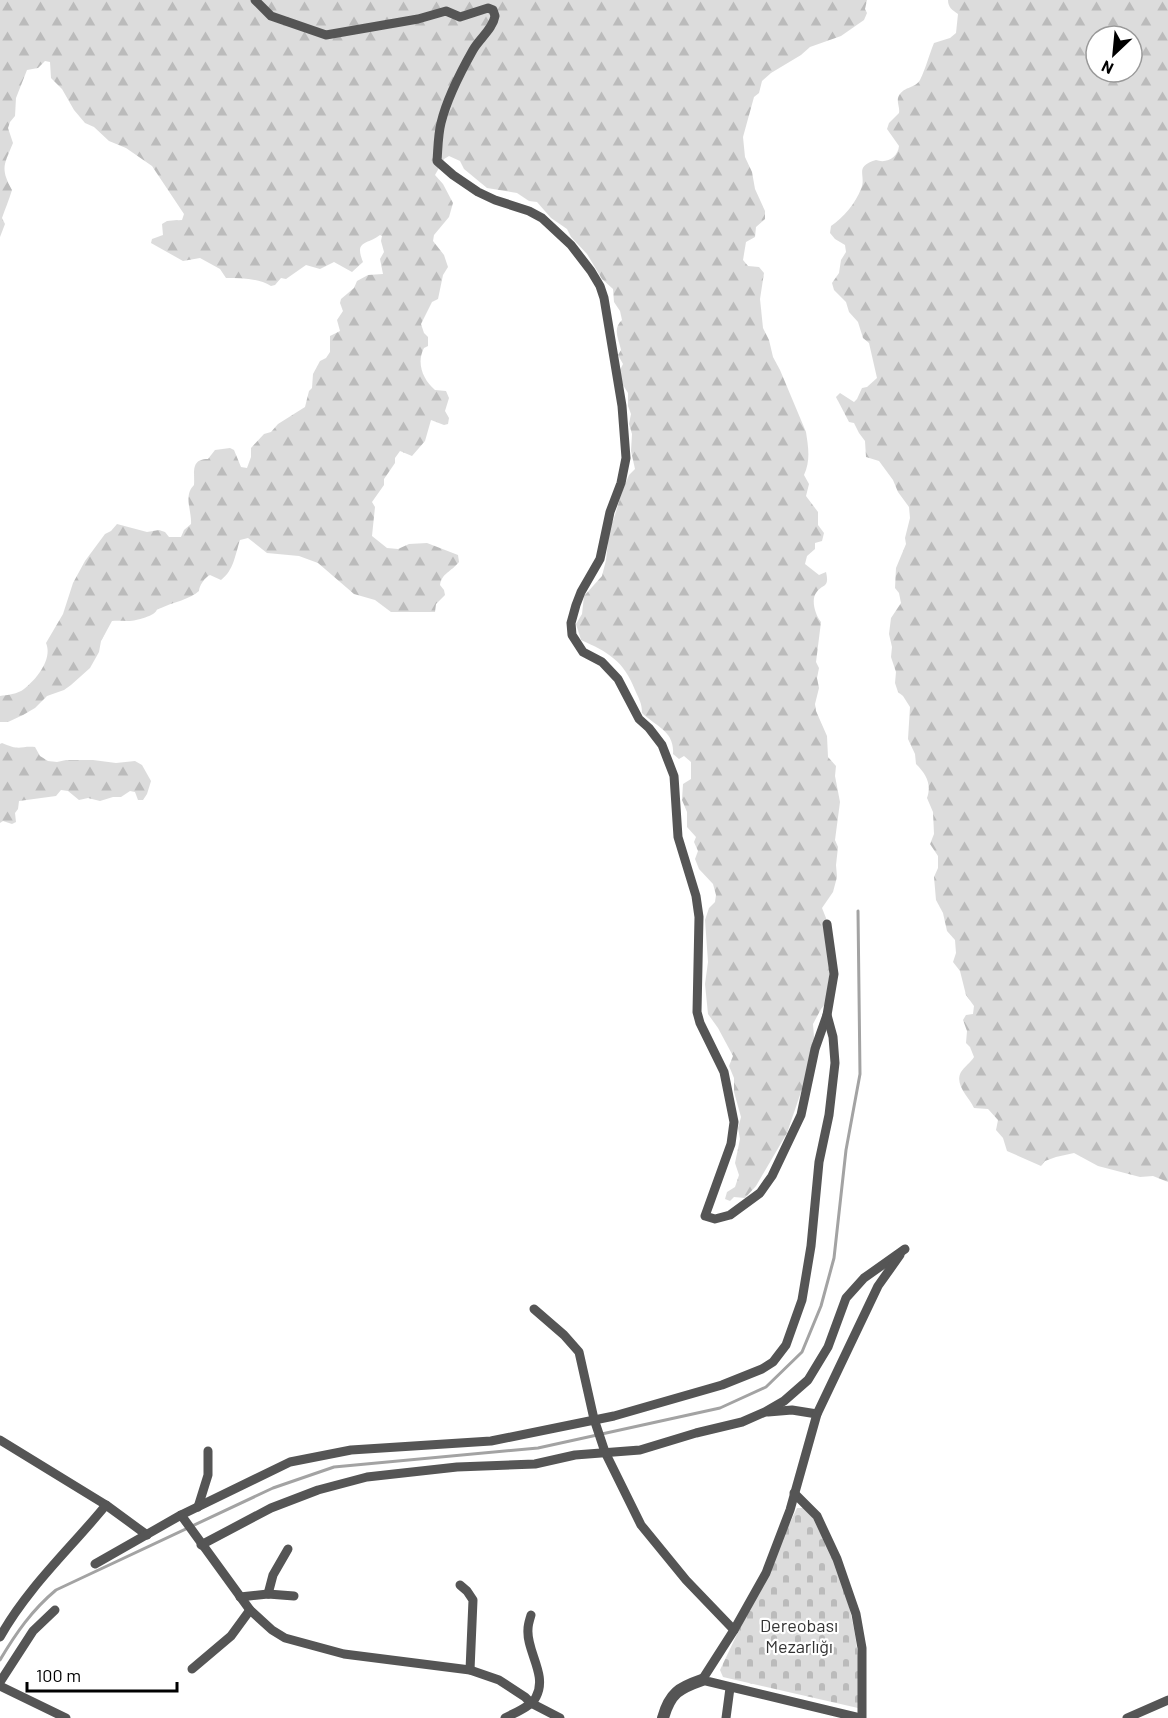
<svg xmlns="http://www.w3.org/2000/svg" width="1168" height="1718" font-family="Barlow,sans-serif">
<defs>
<pattern id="forest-firs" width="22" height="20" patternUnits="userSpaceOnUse" patternTransform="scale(1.5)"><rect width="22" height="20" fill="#dcdcdc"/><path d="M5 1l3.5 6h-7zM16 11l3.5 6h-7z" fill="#bbb"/></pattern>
<pattern id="cemetery-stones" width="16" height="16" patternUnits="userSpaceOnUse" patternTransform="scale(1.5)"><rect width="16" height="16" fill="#dcdcdc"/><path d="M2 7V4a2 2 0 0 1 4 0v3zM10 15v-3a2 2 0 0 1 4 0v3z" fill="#bbb"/></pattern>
</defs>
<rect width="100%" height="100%" fill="#fff"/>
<g fill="url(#forest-firs)" fill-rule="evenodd">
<path d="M 0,0 L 867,0 L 865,9 L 867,13 L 864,20 L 841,36 L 810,47 L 801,55 L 771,73 L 762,81 L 759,93 L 754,97 L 743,137 L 745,157 L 752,172 L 755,189 L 765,211 L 765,219 L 756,227 L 755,237 L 746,242 L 743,260 L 748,266 L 759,267 L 764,273 L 760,299 L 763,328 L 769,340 L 773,357 L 780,370 L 806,432 C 808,446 811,460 804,475 L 809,484 L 806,496 L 818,512 L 818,525 L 824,533 L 822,541 L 815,543 L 815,549 L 807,556 L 805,564 L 819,575 L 826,572 C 830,589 822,583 816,593 C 811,600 815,615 821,622 L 816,662 L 819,668 L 817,678 L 819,688 L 815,704 L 816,711 L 827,736 L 828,757 L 836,766 L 835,776 L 840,802 L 835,840 L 838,847 L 836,865 L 837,877 L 833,892 L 822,908 L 826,918 L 831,963 L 826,1003 L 821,1009 L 813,1024 L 815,1051 L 787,1133 L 756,1186 L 745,1198 L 734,1197 L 730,1201 L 725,1199 L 727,1192 L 735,1187 L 739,1175 L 735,1163 L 740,1139 L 738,1128 L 741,1117 L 734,1092 L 734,1078 L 729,1066 L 733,1056 L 718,1028 L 708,1014 L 705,984 L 708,962 L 705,920 L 709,908 L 715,902 L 716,895 L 713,884 L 699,869 L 695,859 L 698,851 L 694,842 L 696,837 L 687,827 L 687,812 L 682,800 L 683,784 L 691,779 L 691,762 L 684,756 L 679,759 L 673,754 C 675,731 655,726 642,713 C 642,703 639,699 635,690 C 624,661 608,652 581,640 L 576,624 L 582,614 L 584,596 L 602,576 L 606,560 L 610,524 L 613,521 L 623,489 L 629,475 L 635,469 L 631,451 L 632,434 L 629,424 L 631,414 L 628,406 L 628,393 L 623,385 L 619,372 L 623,364 L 618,355 L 621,350 C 619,339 612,329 622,320 L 620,311 L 614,302 L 613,289 L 602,279 L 587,254 L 571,237 L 567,229 L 551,218 L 537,202 L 529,201 L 517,193 L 487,188 L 464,169 L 460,161 L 449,156 L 444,159 L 435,175 L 443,184 L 453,203 L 449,217 L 434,235 L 433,241 L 444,255 L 448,267 L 443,275 L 438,299 L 432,302 L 421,324 L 424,333 L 428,337 L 428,346 L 424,348 C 416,363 423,380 435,390 L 446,391 L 449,398 L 445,411 L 449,418 L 448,424 L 444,425 L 431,420 L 425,441 L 412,456 L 400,451 L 395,458 L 395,463 L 384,479 L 384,485 L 372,502 L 375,507 L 372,536 L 387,548 L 398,549 L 409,544 L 427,543 L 458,555 L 459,562 C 451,572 442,573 440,585 L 444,590 L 445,595 L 436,604 L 435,612 L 391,612 L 375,600 L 354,594 L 318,563 L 299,556 L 267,553 L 248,538 L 240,540 C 235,555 234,570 221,580 L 210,575 C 205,577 199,586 199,591 C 191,599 171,603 161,608 C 153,611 160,609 153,614 C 150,616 141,619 136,620 C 129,622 120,620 112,621 L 101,641 L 99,652 L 90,668 L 71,685 L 64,690 L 47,696 L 35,708 L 23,715 L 8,722 L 0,722 L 0,696 C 7,695 18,694 24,689 C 36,680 53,659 46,643 L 63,614 L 73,583 L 85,561 L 105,534 L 111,531 L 117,524 L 147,532 L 159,530 L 165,532 L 169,537 L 181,537 L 184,530 L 191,524 C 192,511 183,496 194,485 C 195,473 190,459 208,459 L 215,450 L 230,448 L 234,450 L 241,467 L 247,468 L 251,457 L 251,448 L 264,434 L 271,432 L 278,424 L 305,407 L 309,391 L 312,388 L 313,374 L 320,361 L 326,358 L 330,352 L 330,336 L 340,331 L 337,320 L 343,311 L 340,303 L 341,299 L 354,288 L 357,281 L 368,275 L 383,274 L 380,259 L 384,252 L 381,241 L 382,236 L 380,235 C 367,245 354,240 363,262 L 352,272 L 334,262 L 320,269 L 306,265 L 286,279 L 281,278 L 275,285 L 271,286 C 258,278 241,278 226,278 L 220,269 L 200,258 L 183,261 L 151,243 L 152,239 L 163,235 L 162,224 L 167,221 L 182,220 L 184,214 L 152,166 L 126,148 L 109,141 L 94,127 L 85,123 L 74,110 L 62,89 L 51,78 L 50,62 L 45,61 L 38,68 L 27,70 L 16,98 L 15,116 L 10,122 L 8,128 L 13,143 C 4,165 0,168 12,190 C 9,200 5,209 2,218 L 5,224 L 0,237 Z"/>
<path d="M 948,0 L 1168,0 L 1168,1182 L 1153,1176 L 1140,1177 L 1098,1166 L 1074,1153 L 1056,1157 L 1045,1161 L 1041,1166 L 1007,1151 L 1003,1138 L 996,1130 L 998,1120 L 988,1109 L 974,1108 C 969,1097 954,1085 961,1072 C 964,1067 971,1062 974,1057 L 970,1047 L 966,1043 L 967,1031 L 963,1020 L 966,1015 L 973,1014 L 974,1006 L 966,995 L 960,971 L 953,962 L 956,953 L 955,940 L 947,931 L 943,913 L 936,900 L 934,877 L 938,868 L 938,856 L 930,844 L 934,834 L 933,812 L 927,798 C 932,784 926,774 916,764 L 915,754 L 908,739 L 910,707 L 903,696 L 898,692 L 895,683 L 896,672 L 891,657 L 892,647 L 889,634 L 891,618 L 901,603 L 899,593 L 895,588 L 896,568 L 906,544 L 905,538 L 910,518 L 909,507 L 898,492 L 893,480 L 879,461 L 866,457 L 865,441 L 859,433 L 854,423 L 849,422 L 836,397 L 840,393 L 854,402 L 857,399 L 862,388 L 867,387 L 877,378 L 869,343 L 863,338 L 858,322 L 849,312 L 846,302 L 834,290 L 832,283 L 839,273 L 841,260 L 846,252 L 845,245 L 835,239 L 830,233 L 831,226 C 844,217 855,204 861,189 C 867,175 853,167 876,160 C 887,164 898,157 899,146 L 887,129 L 889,123 L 899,113 C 900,108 897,103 898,98 C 902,86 915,89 920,80 C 926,68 929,55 934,43 L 950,38 L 956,33 L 958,14 C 952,10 948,7 948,0 ZM 1096,36 L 1132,36 L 1132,72 L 1096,72 Z"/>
<path d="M 2,743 C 20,751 19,746 35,747 L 40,756 L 48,761 L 57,762 L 66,760 L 93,760 L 116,763 L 135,761 L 142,765 L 151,781 L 147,794 L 143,800 L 138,800 L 135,792 L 130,791 L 121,797 L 113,797 L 100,801 L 88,798 L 79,800 L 68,791 L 61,790 L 56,796 L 19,801 L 18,809 L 15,813 L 16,822 L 12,824 L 3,821 L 0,823 L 0,744 Z"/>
</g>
<path fill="url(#cemetery-stones)" d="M 797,1508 L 807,1508 C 834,1552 853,1604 858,1657 C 860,1674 858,1692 858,1708 L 723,1677 L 720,1670 Z"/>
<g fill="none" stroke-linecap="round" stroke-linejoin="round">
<path stroke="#a3a3a3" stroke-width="3" d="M 0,1660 C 16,1633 32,1610 56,1590 L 273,1488 L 334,1467 L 538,1448 L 720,1408 L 766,1387 L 802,1352 L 821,1306 L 834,1258 L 846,1150 L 860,1074 L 858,911"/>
<g stroke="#555" stroke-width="9">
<path d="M 255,0 L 271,16 L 326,35 L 418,19 L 446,11 L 460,17 L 488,8 L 493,10 L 495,16 C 493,29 479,39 473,50 C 460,73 447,98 441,123 C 438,135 438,148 437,161 L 453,175 L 478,192 L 495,200 L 529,211 L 542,218 L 571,245 L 591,271 L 600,286 L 604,298 L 622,406 L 626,458 L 621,483 L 610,512 L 600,559 L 581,592 L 576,605 L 571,623 L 572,635 L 583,652 L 602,662 L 618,679 L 639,719 L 649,728 L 662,745 L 674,776 L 678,837 L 696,896 L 699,917 L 697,1012 L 700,1023 L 724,1072 L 734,1122 L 731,1144 L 705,1216 L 715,1219 L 730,1215 L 760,1193 L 772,1176 L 801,1115 L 815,1049 L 827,1015"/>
<path d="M 534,1309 L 564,1335 L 579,1352 L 594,1419 L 605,1452 L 641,1525 L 686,1580 L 734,1630"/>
<path d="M 768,1412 L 792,1410 L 817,1414"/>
<path d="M 0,1440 L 106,1505 L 147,1535"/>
<path d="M 794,1493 L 817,1516 L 837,1559 L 856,1614 L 862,1648 L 862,1718"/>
<path d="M 198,1507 L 208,1475 L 208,1451"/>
<path d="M 181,1515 L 250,1610 L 272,1630 L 285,1638 L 344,1654 L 470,1670 L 499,1680 L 525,1697 L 531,1703 L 560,1718"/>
<path d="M 201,1545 L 271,1508 L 318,1490 L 367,1477 L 457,1467 L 535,1464 L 575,1455 L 640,1450 L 696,1433 L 742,1422 L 765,1412 L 784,1401 L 808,1380 L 828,1347 L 846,1298 L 864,1278 L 905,1249"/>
<path d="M 95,1564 L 181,1515 L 290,1462 L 351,1450 L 491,1441 L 614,1416 L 722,1385 L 762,1369 L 773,1362 L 786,1345 L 802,1300 L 811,1246 L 819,1162 L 829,1115 L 835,1063 L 833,1037 L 827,1015 L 834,974 L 827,924"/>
<path d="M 460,1585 L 467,1591 L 473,1600 L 470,1670"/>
<path d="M 268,1594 L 273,1575 L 288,1549"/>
<path d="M 240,1597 L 268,1594 L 294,1596"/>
<path d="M 0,1637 C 28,1587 70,1549 106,1505"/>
<path d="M 192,1669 L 231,1636 L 250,1610"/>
<path d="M 0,1682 L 33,1631 L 55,1610"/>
<path d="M 0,1686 L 66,1718"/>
<path d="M 505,1718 C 514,1713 531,1707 536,1697 C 548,1675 526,1651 528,1629 C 528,1624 530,1619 531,1615"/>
<path d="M 726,1718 L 730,1688"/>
<path d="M 860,1718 L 702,1680 L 734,1630 L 766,1573 L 790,1510 L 817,1414 L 878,1286 L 900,1255"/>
<path d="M 1127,1718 L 1168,1700"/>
</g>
<path stroke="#555" stroke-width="12" d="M 663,1718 C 670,1693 679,1688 702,1680"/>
</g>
<g text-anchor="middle" stroke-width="4.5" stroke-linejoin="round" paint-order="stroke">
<g font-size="18" fill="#333" stroke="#fff">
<text x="799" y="1632">Dereobası<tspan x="799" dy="21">Mezarlığı</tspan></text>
</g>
</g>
<g transform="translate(1114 54) rotate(206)"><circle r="28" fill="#ffffff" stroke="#999999" stroke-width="1.5"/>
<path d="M0-4.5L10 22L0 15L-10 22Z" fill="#000000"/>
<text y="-9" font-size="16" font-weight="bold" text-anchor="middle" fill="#000000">N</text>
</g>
<path d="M27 1682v9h150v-9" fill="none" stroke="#000000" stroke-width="3"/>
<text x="36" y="1682" font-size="18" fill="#000000" stroke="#ffffff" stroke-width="4.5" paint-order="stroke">100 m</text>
</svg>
